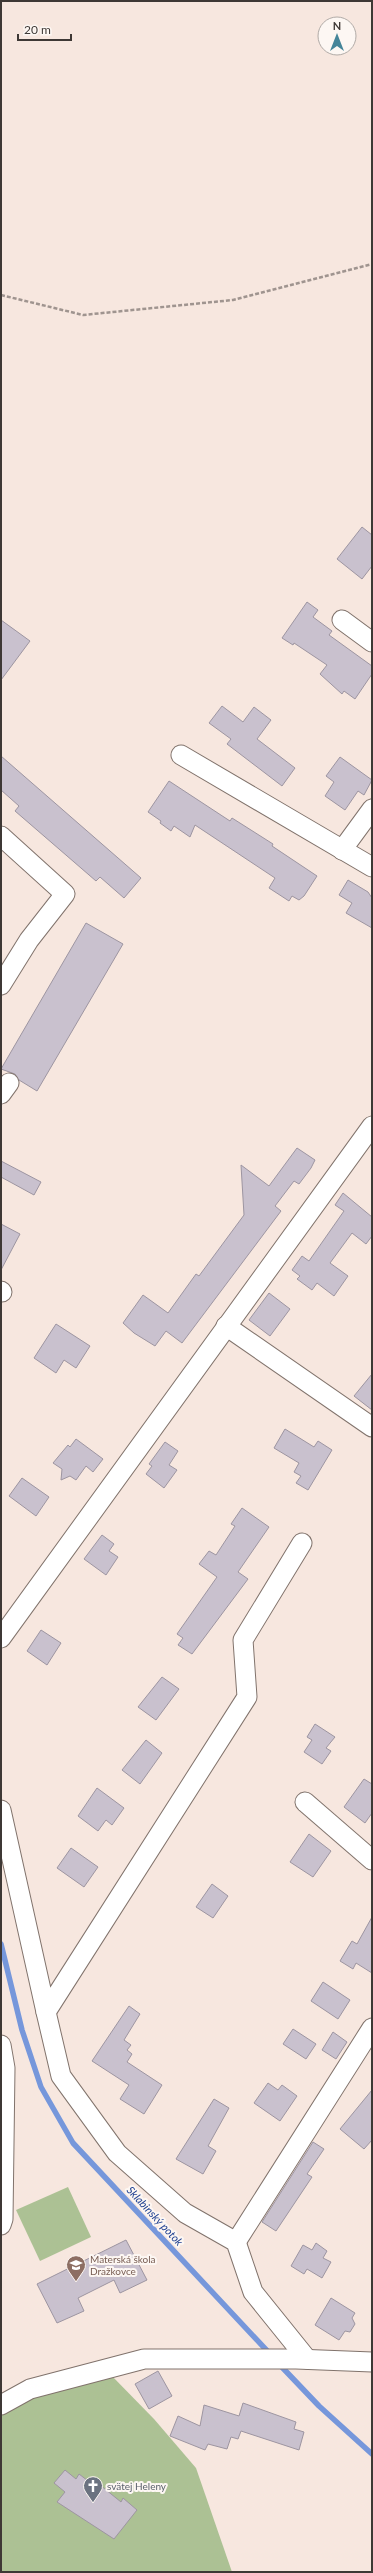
<svg xmlns="http://www.w3.org/2000/svg" width="373" height="2573" font-family="Lato,sans-serif">
<rect width="100%" height="100%" fill="#f7e7df"/>
<g fill="#acc194">
<path d="M 68,2187 L 91,2237 L 40,2261 L 16,2210 Z"/>
<path d="M 110,2374 L 154,2419 L 196,2468 L 232,2572 L 1,2572 L 1,2409 L 30,2395 Z"/>
</g>
<g fill="none" stroke-linecap="round" stroke-linejoin="round">
<g stroke="#7697db" stroke-width="5.5">
<path d="M 1,1944 L 22,2030 L 41,2087 L 73,2143 L 271,2355"/>
<path d="M 279,2364 L 319,2406 L 372,2454"/>
</g>
</g>
<g fill="#c9c1ce" stroke="#9d95a1">
<path d="M 362,527 L 372,535 L 372,566 L 362,579 L 337,559 Z"/>
<path d="M 307,602 L 318,610 L 313,617 L 332,631 L 329,635 L 372,666 L 372,674 L 355,699 L 344,691 L 342,694 L 320,674 L 327,665 L 294,643 L 293,645 L 282,638 Z"/>
<path d="M 1,620 L 30,641 L 1,680 Z"/>
<path d="M 222,706 L 243,722 L 254,707 L 271,720 L 257,739 L 295,768 L 282,786 L 227,744 L 231,739 L 209,723 Z"/>
<path d="M 1,756 L 141,878 L 124,898 L 100,877 L 96,881 L 15,811 L 19,806 L 1,790 Z"/>
<path d="M 340,757 L 372,780 L 364,795 L 358,791 L 345,810 L 325,796 L 334,782 L 326,776 Z"/>
<path d="M 169,781 L 230,821 L 232,818 L 273,844 L 272,846 L 317,876 L 304,896 L 299,900 L 292,896 L 289,901 L 269,888 L 275,878 L 195,825 L 190,837 L 174,826 L 171,831 L 160,823 L 161,821 L 148,812 Z"/>
<path d="M 348,880 L 368,892 L 372,898 L 372,928 L 346,913 L 352,903 L 339,895 Z"/>
<path d="M 86,923 L 123,944 L 37,1091 L 19,1080 L 15,1074 L 1,1069 Z"/>
<path d="M 297,1148 L 315,1160 L 311,1168 L 299,1184 L 294,1181 L 275,1206 L 281,1211 L 182,1343 L 166,1331 L 155,1346 L 134,1333 L 123,1323 L 143,1295 L 168,1313 L 196,1274 L 199,1276 L 244,1215 L 241,1165 L 269,1186 Z"/>
<path d="M 1,1161 L 41,1182 L 34,1195 L 1,1177 Z"/>
<path d="M 343,1193 L 372,1217 L 372,1236 L 366,1244 L 352,1233 L 330,1263 L 348,1276 L 334,1296 L 317,1283 L 312,1290 L 297,1279 L 300,1276 L 292,1270 L 302,1256 L 309,1261 L 344,1211 L 335,1205 Z"/>
<path d="M 1,1224 L 20,1234 L 1,1270 Z"/>
<path d="M 269,1293 L 290,1309 L 270,1336 L 249,1320 Z"/>
<path d="M 56,1324 L 90,1346 L 76,1368 L 64,1360 L 56,1373 L 34,1358 Z"/>
<path d="M 372,1374 L 372,1410 L 354,1396 Z"/>
<path d="M 285,1429 L 314,1447 L 318,1441 L 332,1450 L 308,1490 L 296,1483 L 301,1476 L 294,1472 L 299,1463 L 274,1448 Z"/>
<path d="M 76,1439 L 103,1459 L 93,1472 L 86,1466 L 76,1480 L 70,1476 L 61,1480 L 62,1469 L 53,1463 L 68,1445 L 70,1447 Z"/>
<path d="M 165,1442 L 178,1451 L 169,1465 L 177,1470 L 164,1488 L 146,1474 L 152,1466 L 149,1464 Z"/>
<path d="M 22,1478 L 49,1497 L 36,1516 L 9,1496 Z"/>
<path d="M 242,1508 L 269,1527 L 238,1572 L 248,1579 L 192,1654 L 178,1645 L 183,1638 L 177,1634 L 217,1577 L 199,1564 L 209,1551 L 216,1555 L 235,1526 L 231,1524 Z"/>
<path d="M 102,1535 L 114,1544 L 109,1551 L 118,1557 L 106,1575 L 84,1559 Z"/>
<path d="M 41,1630 L 61,1643 L 47,1665 L 27,1651 Z"/>
<path d="M 162,1677 L 179,1689 L 156,1720 L 138,1707 Z"/>
<path d="M 315,1724 L 335,1737 L 326,1748 L 331,1751 L 322,1764 L 304,1752 L 312,1740 L 307,1737 Z"/>
<path d="M 146,1740 L 162,1753 L 140,1784 L 122,1770 Z"/>
<path d="M 364,1779 L 372,1784 L 372,1813 L 365,1823 L 344,1807 Z"/>
<path d="M 97,1788 L 124,1808 L 112,1825 L 106,1820 L 98,1831 L 78,1816 Z"/>
<path d="M 309,1834 L 331,1851 L 313,1877 L 290,1862 Z"/>
<path d="M 71,1848 L 98,1867 L 84,1887 L 57,1868 Z"/>
<path d="M 212,1884 L 228,1896 L 213,1918 L 196,1907 Z"/>
<path d="M 372,1917 L 372,1973 L 356,1963 L 353,1969 L 340,1961 L 352,1941 L 357,1944 Z"/>
<path d="M 323,1982 L 350,2000 L 338,2019 L 311,2001 Z"/>
<path d="M 129,2006 L 140,2014 L 124,2040 L 131,2045 L 127,2050 L 132,2054 L 127,2062 L 162,2085 L 144,2114 L 120,2099 L 129,2085 L 92,2061 Z"/>
<path d="M 293,2029 L 316,2044 L 306,2059 L 283,2044 Z"/>
<path d="M 333,2032 L 347,2042 L 336,2059 L 322,2050 Z"/>
<path d="M 268,2083 L 278,2090 L 282,2085 L 297,2096 L 280,2121 L 254,2103 Z"/>
<path d="M 372,2090 L 372,2140 L 364,2149 L 340,2129 Z"/>
<path d="M 214,2099 L 229,2108 L 208,2146 L 216,2151 L 203,2174 L 176,2159 Z"/>
<path d="M 313,2142 L 324,2149 L 307,2174 L 312,2177 L 276,2231 L 262,2222 Z"/>
<path d="M 126,2240 L 147,2280 L 120,2293 L 114,2280 L 78,2298 L 84,2311 L 57,2323 L 37,2284 Z"/>
<path d="M 316,2243 L 327,2251 L 323,2258 L 331,2262 L 322,2278 L 307,2269 L 304,2274 L 291,2266 L 303,2245 L 312,2250 Z"/>
<path d="M 331,2298 L 355,2313 L 352,2318 L 355,2324 L 350,2332 L 345,2331 L 339,2340 L 315,2325 Z"/>
<path d="M 158,2371 L 172,2396 L 149,2409 L 135,2384 Z"/>
<path d="M 243,2403 L 296,2422 L 294,2429 L 304,2432 L 299,2450 L 241,2431 L 238,2439 L 231,2437 L 227,2449 L 208,2444 L 205,2450 L 170,2436 L 178,2416 L 200,2426 L 204,2405 L 239,2416 Z"/>
<path d="M 65,2470 L 76,2479 L 79,2474 L 92,2484 L 95,2481 L 121,2502 L 123,2498 L 137,2510 L 114,2539 L 57,2502 L 65,2492 L 54,2483 Z"/>
</g>
<g fill="none" stroke-linecap="round" stroke-linejoin="round">
<g stroke="#81736c" stroke-width="21">
<g id="minor">
<path d="M 342,620 L 372,642"/>
<path d="M 181,755 L 372,867"/>
<path d="M 1,836 L 65,894 L 29,940 L 1,985"/>
<path d="M 342,850 L 372,809"/>
<path d="M 1,1094 L 9,1083"/>
<path d="M 1,1291 L 2,1292"/>
<path d="M 226,1326 L 372,1427"/>
<path d="M 1,1638 L 372,1126"/>
<path d="M 305,1802 L 372,1860"/>
<path d="M 1,1810 L 46,2012 L 247,1697 L 243,1640 L 302,1543"/>
<path d="M 46,2012 L 61,2076 L 117,2153 L 185,2213 L 236,2242 L 253,2292 L 307,2359"/>
<path d="M 1,2045 L 5,2068 L 3,2219 L 1,2225"/>
<path d="M 236,2242 L 372,2028"/>
<path d="M 1,2405 L 30,2389 L 144,2359 L 296,2359 L 372,2362"/>
</g>
</g>
<path stroke="#9f948f" stroke-width="2.5" stroke-dasharray="4 2" stroke-linecap="butt" d="M 1,295 L 83,315 L 233,300 L 372,264"/>
<use href="#minor" stroke="#fff" stroke-width="19"/>
</g>
<defs>
<g id="school-pin" transform="scale(1)"><path d="M0 17L-7.5 6A9.5 9.5 0 1 1 7.5 6Z" fill="#8d6e63" stroke="#fdf7f3"/><path d="M0-5L7-2L0 1L-7-2ZM-4 1L0 2.5L4 1V4Q0 6-4 4Z" fill="#fff"/></g>
<g id="church-pin" transform="scale(1)"><path d="M0 17L-7.5 6A9.5 9.5 0 1 1 7.5 6Z" fill="#6b7280" stroke="#fdf7f3"/><path d="M-1.2-6h2.4v3.5h3.3v2.4h-3.3V6h-2.4V-.1h-3.3v-2.4h3.3Z" fill="#fff"/></g>
</defs>
<g fill-rule="evenodd">
<use href="#school-pin" x="76" y="2265"/>
<use href="#church-pin" x="93" y="2486"/>
</g>
<g text-anchor="middle" stroke-width="4" stroke-linejoin="round" paint-order="stroke">
<g font-size="10" fill="#785e54" stroke="#fdf7f3" text-anchor="start">
<text x="90" y="2263">Materská škola<tspan x="90" dy="12">Dražkovce</tspan></text>
</g>
<g font-size="10" fill="#5b616d" stroke="#fdf7f3" text-anchor="start">
<text x="107" y="2490">svätej Heleny</text>
</g>
<g font-size="11" font-style="italic" fill="#214292" stroke="#fdf7f3">
<text transform="translate(155 2216) rotate(47)" y="4">Sklabinský potok</text>
</g>
</g>
<rect width="373" height="2573" fill="none" stroke="#3e3835" stroke-width="4"/>
<g transform="translate(337 36)"><circle r="19" fill="#fdf7f3" stroke="#b1aba7"/>
<path d="M0-3L7 15L0 10L-7 15Z" fill="#458599"/>
<text y="-6" font-size="11" font-weight="bold" text-anchor="middle" fill="#3e3835">N</text>
</g>
<path d="M18 34v6h53v-6" fill="none" stroke="#3e3835" stroke-width="2"/>
<text x="24" y="34" font-size="12" fill="#3e3835" stroke="#fdf7f3" stroke-width="3" paint-order="stroke">20 m</text>
</svg>
